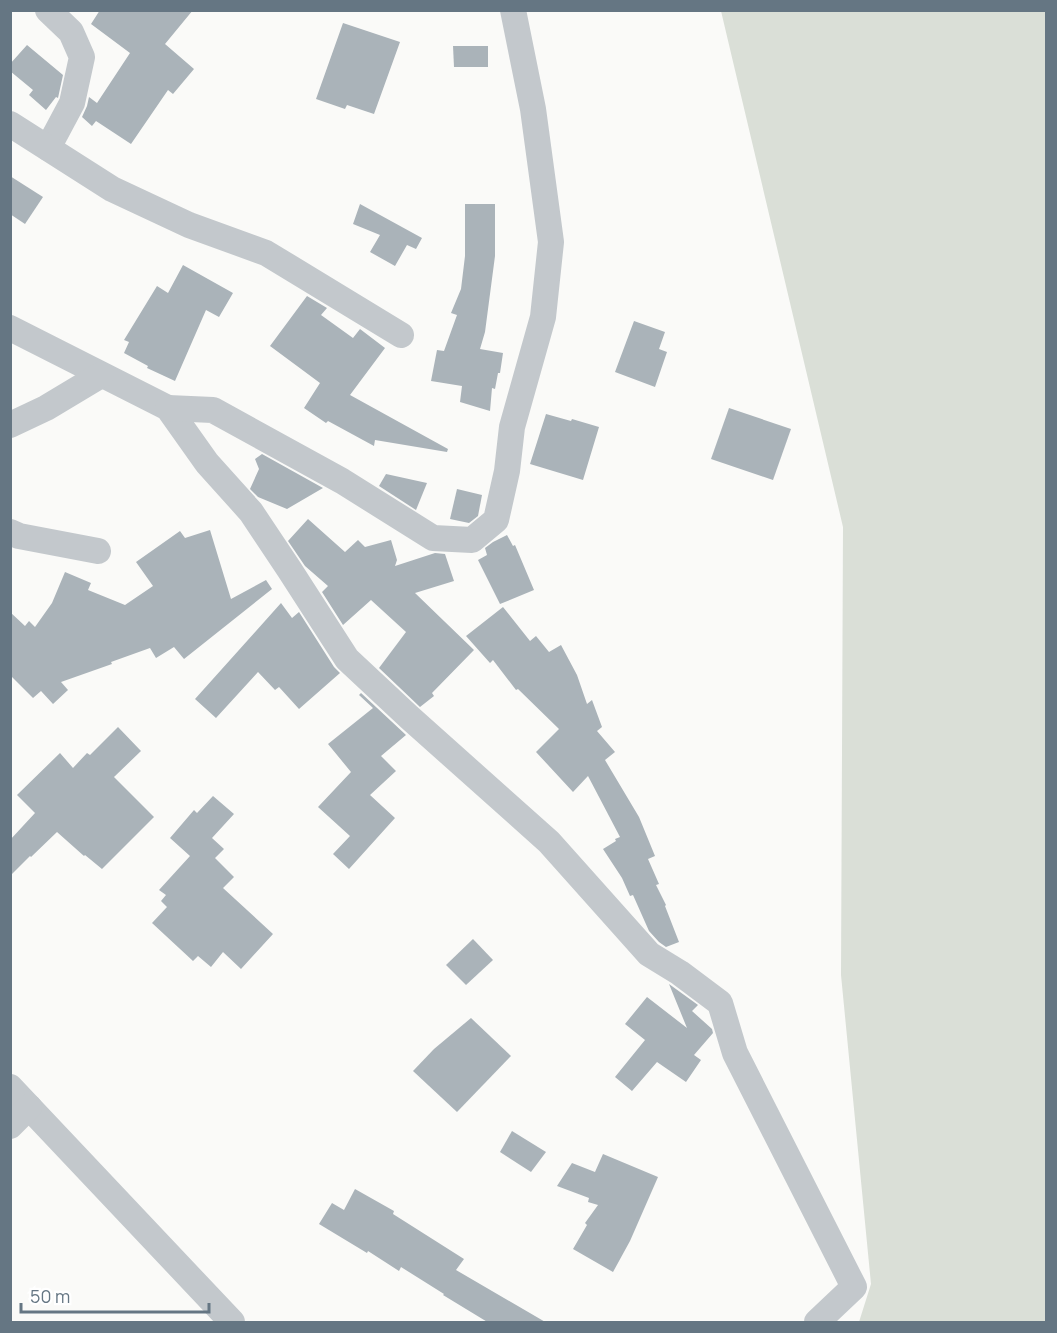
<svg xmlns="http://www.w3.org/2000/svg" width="1057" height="1333" font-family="Manrope,sans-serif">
<rect width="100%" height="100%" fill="#fafaf8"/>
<path fill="#dadfd7" d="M 721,11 L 1046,11 L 1046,1322 L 859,1322 L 871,1284 L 841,975 L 843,527 Z"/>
<g fill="#aab3b9">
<path d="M 100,10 L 193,10 L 165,44 L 194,69 L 173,94 L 168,90 L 131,144 L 96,121 L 92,126 L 82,117 L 87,106 L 89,97 L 97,103 L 130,53 L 91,24 Z"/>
<path d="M 343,23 L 400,42 L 374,114 L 347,105 L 345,109 L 316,99 Z"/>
<path d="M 27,45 L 63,75 L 58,98 L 56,97 L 46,110 L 29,95 L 33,90 L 10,71 L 10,64 Z"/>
<path d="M 453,46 L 488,46 L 488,67 L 454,67 Z"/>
<path d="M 10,176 L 43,197 L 25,224 L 10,214 Z"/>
<path d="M 360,204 L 422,238 L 416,249 L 407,245 L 395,266 L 370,252 L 380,235 L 353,224 Z"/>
<path d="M 465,204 L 495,204 L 495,256 L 485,332 L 480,349 L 503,353 L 500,373 L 498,373 L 495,389 L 492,388 L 490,411 L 460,402 L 462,386 L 431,381 L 437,350 L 444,351 L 457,315 L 451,313 L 461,289 L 465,256 Z"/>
<path d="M 183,265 L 233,293 L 219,317 L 206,310 L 175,381 L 147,368 L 148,366 L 124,353 L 129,342 L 124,340 L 157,286 L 168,293 Z"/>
<path d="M 307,296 L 327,308 L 321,315 L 353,338 L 360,329 L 385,348 L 350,395 L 448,449 L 447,452 L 375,440 L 374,446 L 328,421 L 326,423 L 304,408 L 320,383 L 270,346 Z"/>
<path d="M 634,321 L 665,332 L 659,349 L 667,352 L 655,387 L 615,372 Z"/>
<path d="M 729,408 L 791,429 L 773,480 L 711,459 Z"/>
<path d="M 546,414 L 571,421 L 572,419 L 599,427 L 583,480 L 530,464 Z"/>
<path d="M 262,454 L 323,488 L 287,509 L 258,497 L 250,489 L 259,469 L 255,459 Z"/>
<path d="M 386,474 L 427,483 L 416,510 L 379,486 Z"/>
<path d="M 457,489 L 482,495 L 478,516 L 469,523 L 450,519 Z"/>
<path d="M 308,519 L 345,552 L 358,540 L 365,547 L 391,540 L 397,560 L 395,566 L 435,553 L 445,554 L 454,581 L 415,593 L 474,650 L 432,693 L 434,696 L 420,707 L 379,668 L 406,632 L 371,600 L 343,625 L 322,592 L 328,586 L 305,566 L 288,541 Z"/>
<path d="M 210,530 L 231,599 L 266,580 L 272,589 L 184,659 L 174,647 L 156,658 L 150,648 L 111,662 L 112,664 L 61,682 L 68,690 L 53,704 L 41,691 L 33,698 L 10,675 L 10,612 L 25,626 L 29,621 L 35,627 L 52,603 L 65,572 L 91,583 L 88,590 L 125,605 L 153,586 L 136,562 L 180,531 L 185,538 Z"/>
<path d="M 507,535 L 513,546 L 515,545 L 534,590 L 500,604 L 478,560 L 487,555 L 485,548 L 493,542 Z"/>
<path d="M 281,603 L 292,618 L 299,612 L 334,667 L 340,673 L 299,709 L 279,687 L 275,690 L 258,672 L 216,718 L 195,699 Z"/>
<path d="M 503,607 L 530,641 L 536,636 L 549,652 L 561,645 L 577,675 L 587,704 L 592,700 L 602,727 L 597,731 L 615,752 L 605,760 L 639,817 L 655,856 L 648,859 L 659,884 L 656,885 L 666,905 L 665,906 L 679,942 L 666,947 L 659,942 L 649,931 L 633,895 L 630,896 L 622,878 L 603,849 L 616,841 L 615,839 L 620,837 L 588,776 L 573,792 L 536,752 L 559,729 L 518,689 L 516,690 L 493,660 L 490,663 L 466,636 Z"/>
<path d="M 361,693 L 406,735 L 381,756 L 396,771 L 370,795 L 395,818 L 349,869 L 333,854 L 350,836 L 318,807 L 351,772 L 328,744 L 373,708 L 359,695 Z"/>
<path d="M 118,727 L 141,751 L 114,777 L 154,817 L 102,869 L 85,855 L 84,856 L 57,832 L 31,857 L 30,856 L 10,876 L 10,840 L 35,813 L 17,795 L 60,753 L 73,768 L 87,753 L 90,755 Z"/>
<path d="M 213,796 L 234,814 L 212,838 L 224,849 L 215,858 L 234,877 L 223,888 L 273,934 L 241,969 L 223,952 L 211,967 L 198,956 L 193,961 L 152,923 L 167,907 L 161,901 L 166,895 L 159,890 L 190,856 L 170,838 L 194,810 L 197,813 Z"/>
<path d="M 473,939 L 493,960 L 466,985 L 446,965 Z"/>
<path d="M 669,984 L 698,1005 L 692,1011 L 712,1029 L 713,1033 L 694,1055 L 701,1060 L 686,1082 L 657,1062 L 632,1091 L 615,1077 L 645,1040 L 625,1024 L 647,997 L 687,1028 Z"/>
<path d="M 471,1018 L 511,1056 L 457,1112 L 413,1071 L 434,1049 Z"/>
<path d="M 512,1131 L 546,1152 L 531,1172 L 500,1152 Z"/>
<path d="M 603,1154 L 658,1177 L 630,1241 L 613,1272 L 573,1249 L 587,1225 L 585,1223 L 598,1205 L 588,1202 L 589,1198 L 557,1186 L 572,1163 L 595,1172 Z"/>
<path d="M 355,1189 L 394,1211 L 393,1214 L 464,1259 L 456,1270 L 547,1323 L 489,1323 L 443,1295 L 444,1294 L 401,1267 L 399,1271 L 368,1251 L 367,1253 L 319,1224 L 332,1203 L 344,1210 Z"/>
</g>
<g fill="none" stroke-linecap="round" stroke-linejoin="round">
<g stroke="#c3c8cc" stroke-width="26">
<path d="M 48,10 L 71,32 L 82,57 L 72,103 L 48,148"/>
<path d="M 10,124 L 112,189 L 189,225 L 266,253 L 401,335"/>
<path d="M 10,328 L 168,408 L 207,463 L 251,512 L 289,569 L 347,659 L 409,717 L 549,842 L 649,954 L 680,973 L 720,1003 L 735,1053 L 854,1287 L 817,1322"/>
<path d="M 168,408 L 213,410 L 342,481 L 433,538 L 472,540 L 496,520 L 507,471 L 512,427 L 543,317 L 551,242 L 533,109 L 513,10"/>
<path d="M 10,425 L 46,408 L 101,375"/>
<path d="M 10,532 L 19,536 L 98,551"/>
<path d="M 10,1087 L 232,1322"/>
<path d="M 10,1126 L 29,1107"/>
</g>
</g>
<rect width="1057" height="1333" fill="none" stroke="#657683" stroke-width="24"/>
<path d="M21 1303v9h188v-9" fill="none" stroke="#657683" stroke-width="3"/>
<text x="30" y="1303" font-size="18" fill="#657683" stroke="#ffffff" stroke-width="4.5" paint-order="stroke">50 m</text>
</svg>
